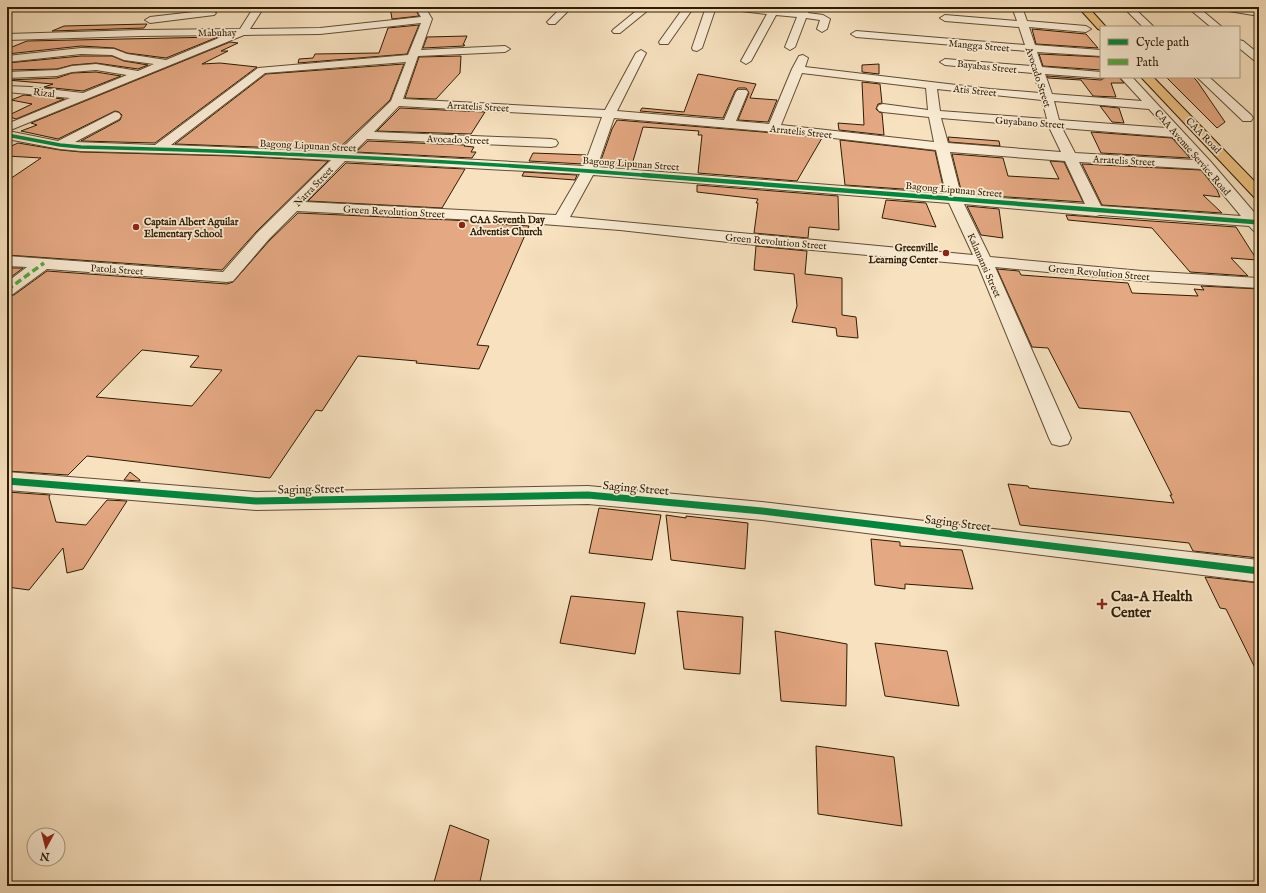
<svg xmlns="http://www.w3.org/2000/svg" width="1266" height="893" font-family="'IM FELL English',serif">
<rect width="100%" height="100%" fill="#f7e1bf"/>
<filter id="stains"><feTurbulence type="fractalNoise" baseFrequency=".005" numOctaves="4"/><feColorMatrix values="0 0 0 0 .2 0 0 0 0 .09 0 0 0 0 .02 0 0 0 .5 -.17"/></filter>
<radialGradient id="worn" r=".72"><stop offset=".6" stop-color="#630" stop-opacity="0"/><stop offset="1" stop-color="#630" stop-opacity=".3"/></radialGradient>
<g fill="#e4a882" stroke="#2e1c03" fill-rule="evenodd">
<path d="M 390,7 L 414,7 L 419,16 L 392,19 Z"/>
<path d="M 147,24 L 144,28 L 52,31 L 64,26 Z"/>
<path d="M 419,25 L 407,54 L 298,63 L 299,59 L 313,58 L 315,54 L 379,53 L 388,28 Z"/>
<path d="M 1032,29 L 1086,34 L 1098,48 L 1036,44 Z"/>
<path d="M 467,36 L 463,45 L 465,45 L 464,46 L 423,48 L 427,37 Z"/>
<path d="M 218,37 L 166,58 L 127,53 L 114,48 L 81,46 L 7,54 L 7,49 L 27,41 Z"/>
<path d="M 230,42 L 238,43 L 221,51 L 228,51 L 202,64 L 220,63 L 257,67 L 155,143 L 81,141 L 120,120 L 122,115 L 119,112 L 115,111 L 58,139 L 21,131 L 37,125 L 31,123 Z"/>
<path d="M 1039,54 L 1101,57 L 1101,70 L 1043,66 Z"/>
<path d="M 81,56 L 112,56 L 124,61 L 148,65 L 138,69 L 96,63 L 72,65 L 57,69 L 7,70 L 7,63 Z"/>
<path d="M 461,56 L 460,73 L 436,99 L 405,98 L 419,57 Z"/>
<path d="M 404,64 L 390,100 L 337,150 L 175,144 L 266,74 Z"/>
<path d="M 879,64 L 879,74 L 862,72 L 862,65 Z"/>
<path d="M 96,72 L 121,76 L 83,91 L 44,87 L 53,84 L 7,80 L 57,78 L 72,73 Z"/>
<path d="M 698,74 L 756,84 L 750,98 L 777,100 L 768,122 L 738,120 L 749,93 L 746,88 L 738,88 L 735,91 L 723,118 L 640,111 L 642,108 L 684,112 Z"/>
<path d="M 1047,76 L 1101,80 L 1106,77 L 1119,77 L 1124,83 L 1111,83 L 1116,97 L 1093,96 L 1081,80 L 1048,78 Z"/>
<path d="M 1166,77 L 1193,77 L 1197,81 L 1225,122 L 1217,128 Z"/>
<path d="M 862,82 L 880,84 L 882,103 L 878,104 L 876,109 L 879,112 L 882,113 L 884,135 L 839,130 L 838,123 L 864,125 Z"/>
<path d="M 24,95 L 64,99 L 16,119 L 7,116 L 32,104 L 11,100 Z"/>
<path d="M 1100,106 L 1119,108 L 1124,123 L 1112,122 Z"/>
<path d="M 400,108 L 485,112 L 471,134 L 377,131 Z"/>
<path d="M 617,120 L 799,135 L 822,138 L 797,181 L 698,173 L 702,135 L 698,135 L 699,131 L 643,127 L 631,168 L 599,166 L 612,129 Z"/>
<path d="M 1091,132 L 1172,138 L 1190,158 L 1101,153 Z"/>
<path d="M 948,137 L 999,141 L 1000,146 L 949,142 Z"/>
<path d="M 840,140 L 935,151 L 943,186 L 931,191 L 845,185 Z"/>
<path d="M 368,141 L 465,145 L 464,146 L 474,147 L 471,152 L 476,152 L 472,158 L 356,152 Z"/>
<path d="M 18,143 L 60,150 L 81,152 L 232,156 L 328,161 L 256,232 L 222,270 L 7,255 L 7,181 L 41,158 L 7,156 L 7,148 Z"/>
<path d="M 533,153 L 586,155 L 583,164 L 529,161 Z"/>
<path d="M 952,154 L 1003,158 L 1008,176 L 1059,179 L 1050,161 L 1064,162 L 1083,202 L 962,194 Z"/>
<path d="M 346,163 L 465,169 L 442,208 L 308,201 Z"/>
<path d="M 1082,164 L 1201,170 L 1217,190 L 1220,197 L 1203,195 L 1222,213 L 1102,205 Z"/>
<path d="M 524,172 L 577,175 L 575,180 L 522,176 Z"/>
<path d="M 697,185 L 838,196 L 839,230 L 809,227 L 808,238 L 754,233 L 758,203 L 756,203 L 758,199 L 697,192 Z"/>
<path d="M 886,200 L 926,203 L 936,227 L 882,218 Z"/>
<path d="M 967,206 L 999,209 L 1003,238 L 981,235 Z"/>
<path d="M 298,213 L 495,222 L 495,224 L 529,226 L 477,345 L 489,346 L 479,369 L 416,363 L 417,361 L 358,356 L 322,411 L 316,410 L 270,478 L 87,456 L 68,475 L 7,471 L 7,296 L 14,295 L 47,271 L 227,284 L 233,282 L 270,240 ZM 142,350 L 199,356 L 190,367 L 222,370 L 192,406 L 96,397 Z"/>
<path d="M 1066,215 L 1236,227 L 1257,260 L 1231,258 L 1248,276 L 1190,272 L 1152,228 L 1068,220 Z"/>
<path d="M 756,246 L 807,251 L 805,274 L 842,278 L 842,315 L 856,317 L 858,338 L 837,336 L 836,328 L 792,322 L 797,306 L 794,274 L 754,270 Z"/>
<path d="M 7,268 L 23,268 L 7,280 Z"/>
<path d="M 997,269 L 1019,271 L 1021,275 L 1128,283 L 1132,293 L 1198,296 L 1194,289 L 1204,290 L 1201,286 L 1259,289 L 1259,558 L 1193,551 L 1189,543 L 1020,525 L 1008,484 L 1028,486 L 1029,488 L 1174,503 L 1170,495 L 1172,495 L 1130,412 L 1079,408 L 1048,348 L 1032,347 Z"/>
<path d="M 130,472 L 140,480 L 140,481 L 124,480 Z"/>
<path d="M 7,492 L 50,495 L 49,497 L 56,522 L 86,525 L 107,500 L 127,501 L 83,569 L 67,573 L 63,548 L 29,590 L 7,587 Z"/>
<path d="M 599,508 L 661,515 L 652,560 L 589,553 Z"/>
<path d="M 666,515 L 686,518 L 686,516 L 748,523 L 745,569 L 671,560 Z"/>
<path d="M 871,539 L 900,542 L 900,546 L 962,550 L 973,589 L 905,584 L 905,589 L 875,585 Z"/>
<path d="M 1205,577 L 1259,583 L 1259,676 L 1226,609 L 1220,608 Z"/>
<path d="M 571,596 L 645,603 L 635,654 L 560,643 Z"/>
<path d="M 677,611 L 743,617 L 740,674 L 684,669 Z"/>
<path d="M 775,631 L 847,644 L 846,706 L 781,701 Z"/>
<path d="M 875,643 L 947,651 L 959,706 L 885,696 Z"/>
<path d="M 816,746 L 894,757 L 902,826 L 818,814 Z"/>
<path d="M 450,825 L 489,840 L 479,886 L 433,886 Z"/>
</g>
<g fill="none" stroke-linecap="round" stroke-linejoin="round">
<g stroke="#604d32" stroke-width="2">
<g id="minor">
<path d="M 254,7 L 264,7 L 250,29 L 320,28 L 421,17 L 415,7 L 425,7 L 432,19 L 421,50 L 505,46 L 510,49 L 505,52 L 418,56 L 403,99 L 605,110 L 636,53 L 641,50 L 646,53 L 617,111 L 724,120 L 736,92 L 738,90 L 746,90 L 748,92 L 736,121 L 769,124 L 792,69 L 799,56 L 803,55 L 808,58 L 805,67 L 990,89 L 1040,93 L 1033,73 L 945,65 L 940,62 L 945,59 L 1031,66 L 1027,51 L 856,37 L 851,34 L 856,31 L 1025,45 L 1019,27 L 945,21 L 940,18 L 945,15 L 1017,21 L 1012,7 L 1022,7 L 1027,21 L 1086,26 L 1091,29 L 1086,32 L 1029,27 L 1035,45 L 1101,50 L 1101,56 L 1037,52 L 1042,67 L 1101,72 L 1101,77 L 1105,77 L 1101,78 L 1045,74 L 1052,94 L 1142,101 L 1120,77 L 1132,77 L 1211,162 L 1259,218 L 1259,233 L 1254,231 L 1249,226 L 1100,215 L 1096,216 L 964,204 L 990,257 L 1142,271 L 1259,278 L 1259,288 L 1142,281 L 995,267 L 1071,438 L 1068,444 L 1060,446 L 1052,444 L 1049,438 L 978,265 L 746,244 L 620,230 L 516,222 L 297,211 L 269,239 L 233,281 L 227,282 L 47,269 L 13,294 L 7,295 L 7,282 L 27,267 L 7,266 L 7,256 L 223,272 L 257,233 L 331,160 L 232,155 L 81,151 L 60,149 L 7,139 L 7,124 L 70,98 L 7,92 L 7,86 L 30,87 L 83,93 L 127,75 L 96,70 L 72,72 L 57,76 L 7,78 L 7,72 L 57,70 L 72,66 L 96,64 L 138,71 L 154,64 L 124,60 L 112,55 L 81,54 L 7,62 L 7,56 L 81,48 L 114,49 L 127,54 L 166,60 L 226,35 L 140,36 L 7,40 L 7,34 L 140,30 L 240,29 ZM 421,23 L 408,55 L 258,68 L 155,145 L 75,142 L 119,119 L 121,116 L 119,113 L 115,112 L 58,141 L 8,131 L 244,35 L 320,34 ZM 406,62 L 391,101 L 338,152 L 171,145 L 265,73 ZM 802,73 L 926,88 L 928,110 L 883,104 L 879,105 L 877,108 L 879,111 L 883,112 L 929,117 L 934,142 L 781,125 ZM 937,89 L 1042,100 L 1047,119 L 940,111 ZM 1054,101 L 1149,109 L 1166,128 L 1059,120 ZM 399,106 L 602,117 L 584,166 L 353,153 L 367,139 L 551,147 L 556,146 L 558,143 L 556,140 L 551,139 L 374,132 ZM 614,118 L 799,134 L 936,150 L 946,194 L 597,167 ZM 941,118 L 1049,127 L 1061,152 L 948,143 ZM 1062,128 L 1173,137 L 1194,160 L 1075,153 ZM 950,152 L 1065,161 L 1085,204 L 961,195 ZM 345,161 L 580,174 L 556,215 L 305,202 ZM 1079,162 L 1202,169 L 1241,216 L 1101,206 ZM 593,175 L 949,203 L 973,255 L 570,217 Z"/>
<path d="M 562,7 L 572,7 L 555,24 L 549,24 L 547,22 Z"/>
<path d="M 641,7 L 652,7 L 620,33 L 614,33 L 612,31 L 614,29 Z"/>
<path d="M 684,7 L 694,7 L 668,44 L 660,44 L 659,42 Z"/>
<path d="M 706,7 L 716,7 L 702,48 L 697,51 L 693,50 L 692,48 Z"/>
<path d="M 728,7 L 757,7 L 799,12 L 802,7 L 812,7 L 808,13 L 823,15 L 830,19 L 827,29 L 822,32 L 817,29 L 820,20 L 806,18 L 795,47 L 790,50 L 785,47 L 797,17 L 776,15 L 751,61 L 746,64 L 741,61 L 767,14 L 733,10 Z"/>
<path d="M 1123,7 L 1133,7 L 1154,27 L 1143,27 Z"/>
<path d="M 1187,7 L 1198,7 L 1222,27 L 1211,27 Z"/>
<path d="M 1218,7 L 1239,7 L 1259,10 L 1259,16 L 1223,10 Z"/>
<path d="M 211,10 L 216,13 L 214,15 L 150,23 L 145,20 L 150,17 Z"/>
<path d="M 1239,40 L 1243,41 L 1259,54 L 1259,62 L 1255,61 L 1239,48 Z"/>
<path d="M 1197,77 L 1209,77 L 1251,115 L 1253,118 L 1251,121 L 1243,121 Z"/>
<path d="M 7,472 L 256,492 L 588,486 L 762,502 L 1259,560 L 1259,582 L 762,520 L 588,504 L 256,510 L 7,490 Z"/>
</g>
</g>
<g stroke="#2e1c03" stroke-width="2">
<g id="major">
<path d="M 1078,7 L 1088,7 L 1106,27 L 1101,27 L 1101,30 L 1098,29 Z"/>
<path d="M 1141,77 L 1153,77 L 1259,186 L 1259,198 L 1254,197 Z"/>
</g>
</g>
<use href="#minor" fill="#faecd5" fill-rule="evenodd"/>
<use href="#major" fill="#ecc080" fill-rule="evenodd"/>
<path stroke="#54a940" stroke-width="3.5" stroke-dasharray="7 3.5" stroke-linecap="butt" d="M 7,290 L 44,263"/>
<g stroke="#faecd5" stroke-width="5">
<path id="cycleway-far2" d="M 7,135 L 60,145 L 81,147 C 273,152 464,161 655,176"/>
</g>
<g stroke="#faecd5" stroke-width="6">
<path id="cycleway-far1" d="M 643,175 L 1254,222"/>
</g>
<g stroke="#faecd5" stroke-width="10">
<path id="cycleway" d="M 7,481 L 256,501 L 588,495 L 762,511 L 1259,571"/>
</g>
<use href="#cycleway-far2" stroke="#00873e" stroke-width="3.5"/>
<use href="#cycleway-far1" stroke="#00873e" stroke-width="4.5"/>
<use href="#cycleway" stroke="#00873e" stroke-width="7"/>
</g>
<g fill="#8f2418" stroke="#faecd5" stroke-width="1.5">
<circle cx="462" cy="225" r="4"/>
<circle cx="136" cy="227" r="4"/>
<circle cx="946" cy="253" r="4"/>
<path d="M1100 598h4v4h4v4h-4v4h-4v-4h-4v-4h4z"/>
</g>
<g text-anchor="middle" stroke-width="3.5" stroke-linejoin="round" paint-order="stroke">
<g font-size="10" fill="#2e1c03" stroke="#faecd5">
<text transform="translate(217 32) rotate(-1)" y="4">Mabuhay</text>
<text transform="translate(979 45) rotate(5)" y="4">Mangga Street</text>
<text transform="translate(987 66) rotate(6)" y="4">Bayabas Street</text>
<text transform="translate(1039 77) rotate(72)" y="4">Avocado Street</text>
<text transform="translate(975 90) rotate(6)" y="4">Atis Street</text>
<text transform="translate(44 92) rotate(7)" y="4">Rizal</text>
<text transform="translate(478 106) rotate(3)" y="4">Arratelis Street</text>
<text transform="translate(1030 122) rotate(4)" y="4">Guyabano Street</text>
<text transform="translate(801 131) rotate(6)" y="4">Arratelis Street</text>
<text transform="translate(1204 135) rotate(46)" y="4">CAA Road</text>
<text transform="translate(458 139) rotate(2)" y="4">Avocado Street</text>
<text transform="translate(308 145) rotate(3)" y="4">Bagong Lipunan Street</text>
<text transform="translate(1193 152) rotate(49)" y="4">CAA Avenue Service Road</text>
<text transform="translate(1124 160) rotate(3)" y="4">Arratelis Street</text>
<text transform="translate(631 163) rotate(4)" y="4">Bagong Lipunan Street</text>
<text transform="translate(313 186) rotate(-46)" y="4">Narra Street</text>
<text transform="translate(954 189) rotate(5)" y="4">Bagong Lipunan Street</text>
<text transform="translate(394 211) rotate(3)" y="4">Green Revolution Street</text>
<text transform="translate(776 241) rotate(5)" y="4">Green Revolution Street</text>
<text transform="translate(985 265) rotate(66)" y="4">Kalamansi Street</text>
<text transform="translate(117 269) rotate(4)" y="4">Patola Street</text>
<text transform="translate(1099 272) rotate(5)" y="4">Green Revolution Street</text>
</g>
<g font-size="10" font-weight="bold" fill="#2e1c03" stroke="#faecd5" text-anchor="start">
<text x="470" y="223">CAA Seventh Day<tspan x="470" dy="12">Adventist Church</tspan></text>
<text x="144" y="225">Captain Albert Aguilar<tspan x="144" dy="12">Elementary School</tspan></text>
<text x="938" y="251" text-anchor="end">Greenville<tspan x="938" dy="12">Learning Center</tspan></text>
</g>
<g font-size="12" fill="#2e1c03" stroke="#faecd5">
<text transform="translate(636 488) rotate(5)" y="4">Saging Street</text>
<text transform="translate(311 489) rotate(-1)" y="4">Saging Street</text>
<text transform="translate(958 523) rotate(7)" y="4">Saging Street</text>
</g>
<g font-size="14" font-weight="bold" fill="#2e1c03" stroke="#faecd5" text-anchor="start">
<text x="1111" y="601">Caa-A Health<tspan x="1111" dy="16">Center</tspan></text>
</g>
</g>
<rect width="1266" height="893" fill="none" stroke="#f7e1bf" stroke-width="24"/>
<rect x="8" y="8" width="1250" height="877" fill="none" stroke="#2e1c03" stroke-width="2"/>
<rect x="12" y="12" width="1242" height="869" fill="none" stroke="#2e1c03"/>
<rect x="1100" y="26" width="140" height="52" fill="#faecd5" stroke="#a89981"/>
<rect x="1108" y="39" width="20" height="6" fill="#00873e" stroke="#a89981"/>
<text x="1136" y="46" font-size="12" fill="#2e1c03">Cycle path</text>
<rect x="1108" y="59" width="20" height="6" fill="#54a940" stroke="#a89981"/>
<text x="1136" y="66" font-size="12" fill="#2e1c03">Path</text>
<g transform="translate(46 847) rotate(187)"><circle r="19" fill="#faecd5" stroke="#a89981"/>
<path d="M0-3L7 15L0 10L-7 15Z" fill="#8f2418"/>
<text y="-6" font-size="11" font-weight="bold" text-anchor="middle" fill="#2e1c03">N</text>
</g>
<rect width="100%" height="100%" filter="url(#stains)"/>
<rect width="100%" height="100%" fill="url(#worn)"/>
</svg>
